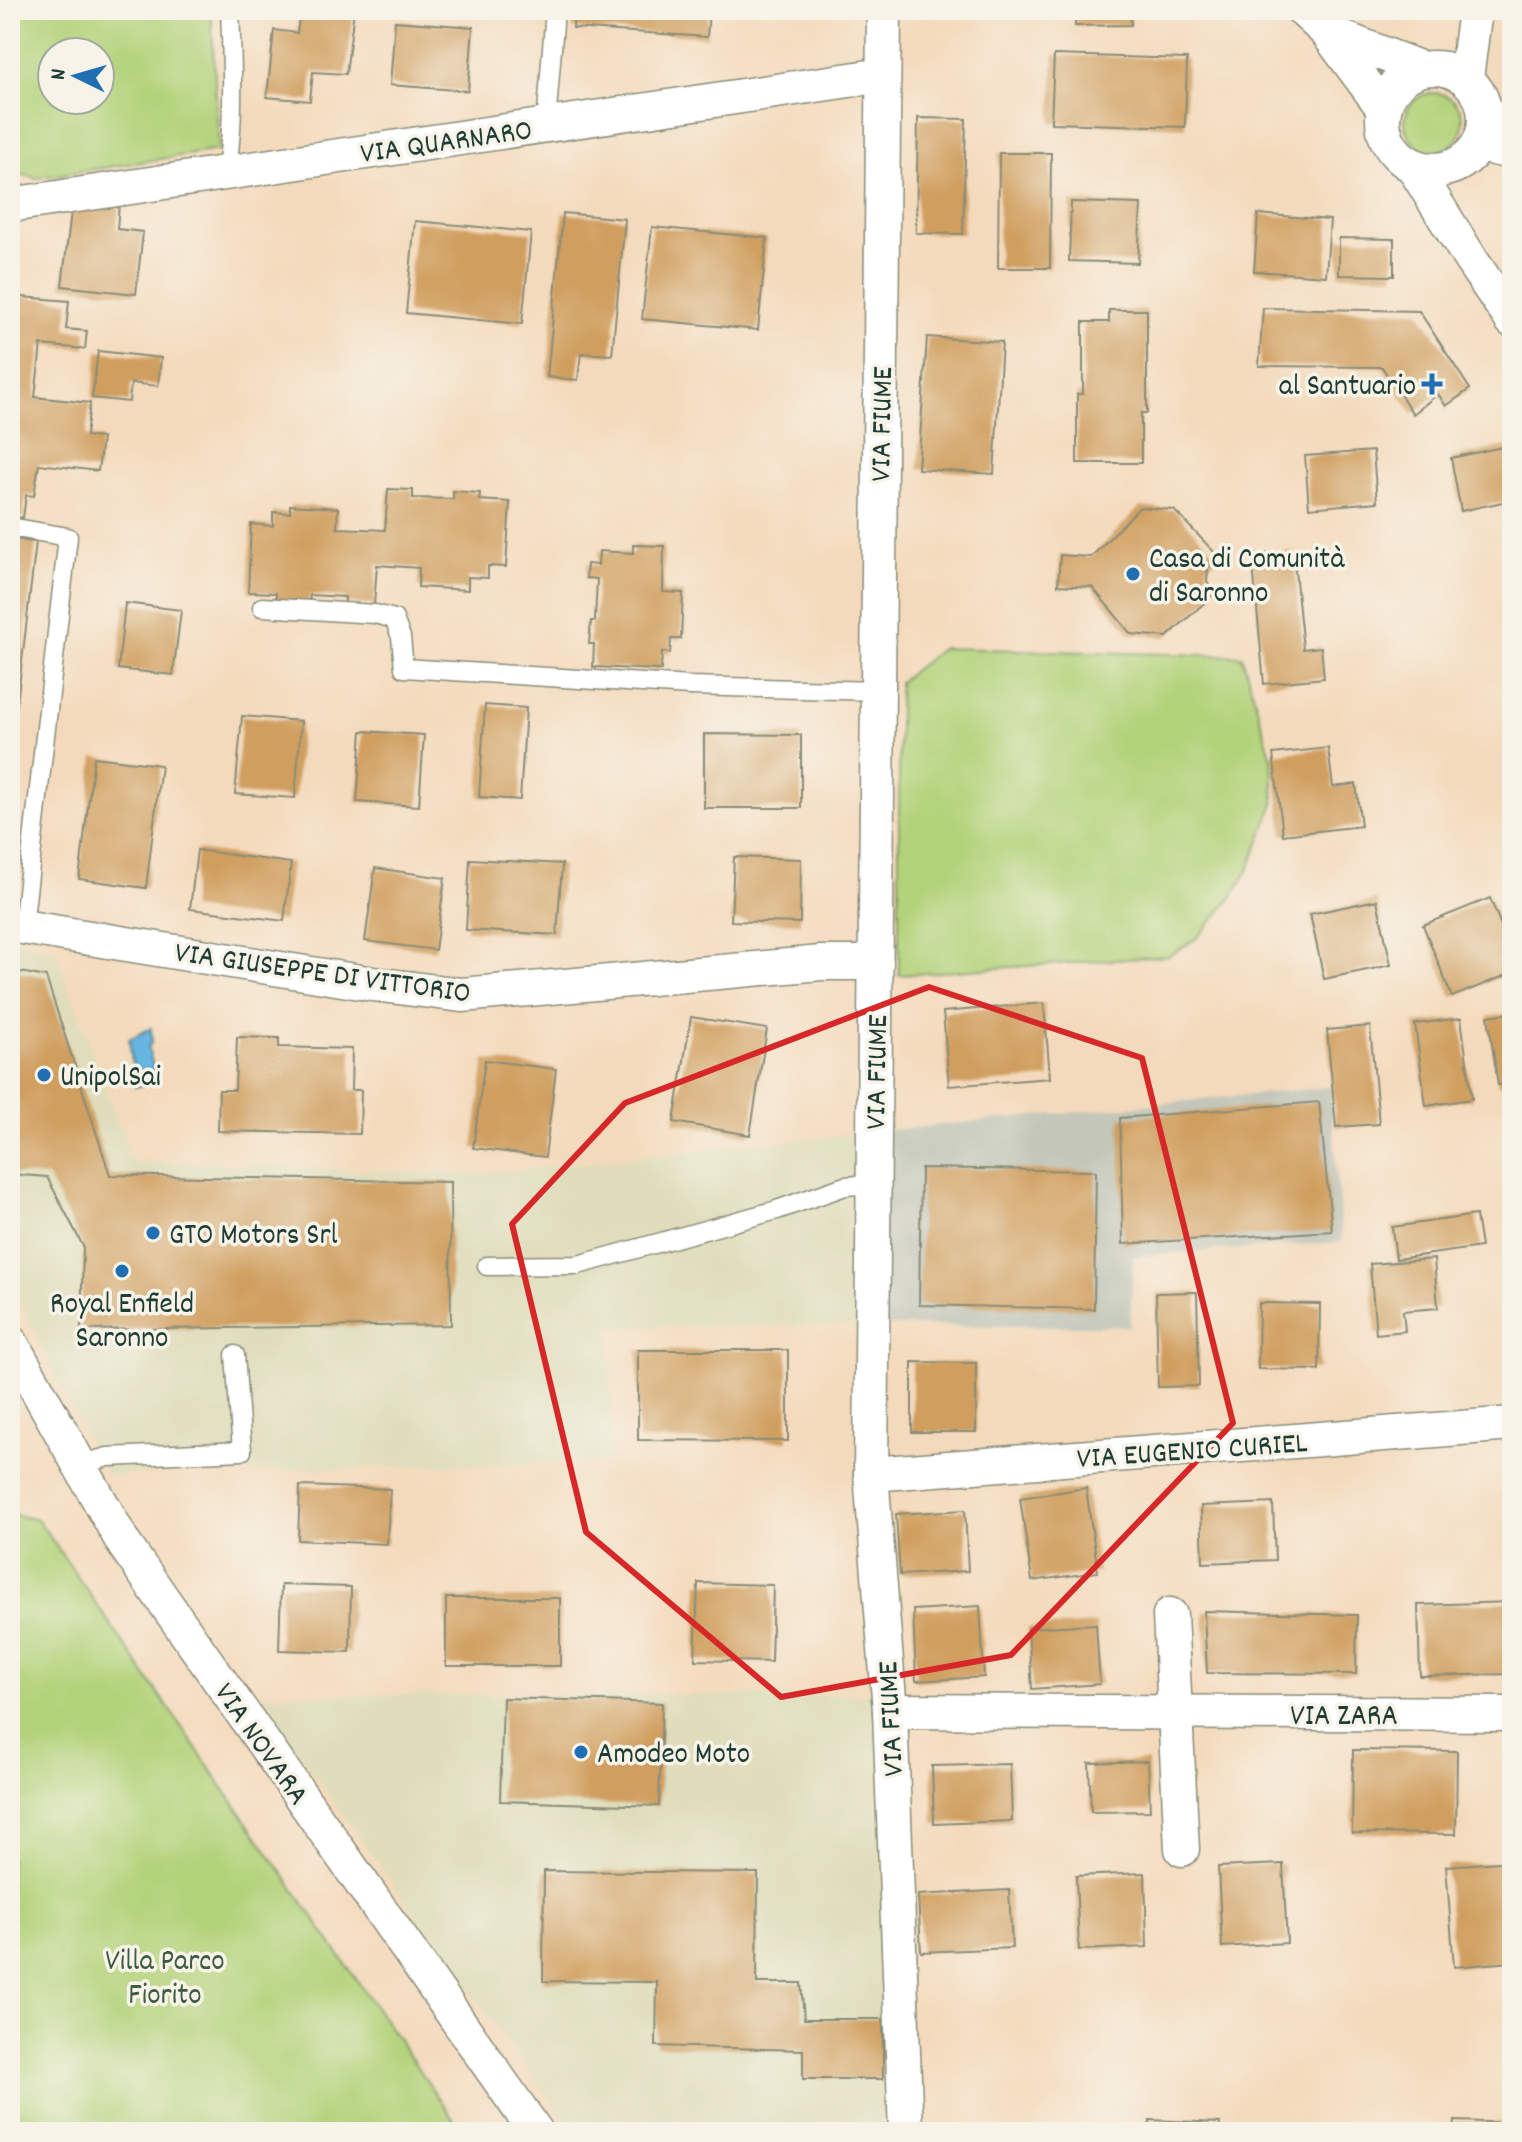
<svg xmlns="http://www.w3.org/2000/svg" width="1522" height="2142" font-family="Dekko,sans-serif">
<rect width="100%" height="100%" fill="#f7f3e8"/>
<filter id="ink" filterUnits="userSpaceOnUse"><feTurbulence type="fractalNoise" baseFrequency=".0125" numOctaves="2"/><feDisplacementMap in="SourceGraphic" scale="16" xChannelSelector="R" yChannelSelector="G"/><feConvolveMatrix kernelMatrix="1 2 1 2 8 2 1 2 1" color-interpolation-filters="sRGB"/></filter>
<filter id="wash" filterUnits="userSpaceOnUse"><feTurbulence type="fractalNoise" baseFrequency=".006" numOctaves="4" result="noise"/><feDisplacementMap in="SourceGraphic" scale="32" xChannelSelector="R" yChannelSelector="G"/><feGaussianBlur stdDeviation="1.8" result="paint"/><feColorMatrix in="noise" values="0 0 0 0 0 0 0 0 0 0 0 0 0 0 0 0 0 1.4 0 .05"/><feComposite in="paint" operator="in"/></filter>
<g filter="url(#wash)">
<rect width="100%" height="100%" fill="#f4dabc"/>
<g fill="#dfddbb">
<path d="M 10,940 L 54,948 L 132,1161 L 472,1175 L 861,1133 L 865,1326 L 610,1327 L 611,1461 L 105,1475 L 10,1283 Z"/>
<path d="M 256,1695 L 877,1695 L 891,2132 L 573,2132 Z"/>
</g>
<path fill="#c3c6b9" d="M 1330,1087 L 1342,1242 L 1133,1256 L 1130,1326 L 865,1326 L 861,1133 Z"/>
<g fill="#b3d37a" stroke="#698857" stroke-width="2" fill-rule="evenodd">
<path d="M 10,10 L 211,10 L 219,150 L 37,178 L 20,174 L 10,165 L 10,78 L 17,75 L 10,56 ZM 52,52 L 100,52 L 100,100 L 52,100 Z"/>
<circle cx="1434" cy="122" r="29"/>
<path d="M 942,648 L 1242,656 L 1272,759 L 1274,803 L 1249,869 L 1231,899 L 1197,938 L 1169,956 L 899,975 L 899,682 Z"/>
<path d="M 10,1514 L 38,1520 L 462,2132 L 10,2132 Z"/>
</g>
<path fill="#66b5e0" stroke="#42798a" stroke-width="2" d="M 151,1028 L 152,1041 L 148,1048 L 157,1081 L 135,1087 L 129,1039 Z"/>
<g id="blocks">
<g fill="#d09f5f">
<path d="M 300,10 L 354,10 L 346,74 L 313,72 L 310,101 L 267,97 L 274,30 L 297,33 Z"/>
<path d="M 574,10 L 709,10 L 707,37 L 573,28 Z"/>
<path d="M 1075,10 L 1130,10 L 1131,25 L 1075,26 Z"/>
<path d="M 395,21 L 473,27 L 468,91 L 390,85 Z"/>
<path d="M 1054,55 L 1187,59 L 1185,127 L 1051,123 Z"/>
<path d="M 918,118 L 966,119 L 963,234 L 916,233 Z"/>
<path d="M 999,153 L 1051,153 L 1050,268 L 998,268 Z"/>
<path d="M 1071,202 L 1141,204 L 1138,263 L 1069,261 Z"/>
<path d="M 119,204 L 117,229 L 143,232 L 136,294 L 62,286 L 71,212 Z"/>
<path d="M 563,213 L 625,219 L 612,355 L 581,353 L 578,380 L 547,377 Z"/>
<path d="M 1258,214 L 1330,220 L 1326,276 L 1254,271 Z"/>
<path d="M 415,221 L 531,232 L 522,324 L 406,313 Z"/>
<path d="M 652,227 L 767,238 L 758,330 L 642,319 Z"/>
<path d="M 1339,238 L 1394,239 L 1394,276 L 1339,275 Z"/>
<path d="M 10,296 L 69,301 L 66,329 L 87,331 L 85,349 L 41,345 L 35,397 L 90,403 L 86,436 L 102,438 L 98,471 L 39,464 L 34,496 L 26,495 L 23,518 L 10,516 Z"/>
<path d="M 1263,308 L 1419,311 L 1470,389 L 1446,406 L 1438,394 L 1413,414 L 1382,367 L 1259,366 Z"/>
<path d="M 1109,310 L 1147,310 L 1147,413 L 1141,413 L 1141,463 L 1077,463 L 1077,394 L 1083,394 L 1083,322 L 1109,322 Z"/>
<path d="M 927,337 L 1002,342 L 994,474 L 918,469 Z"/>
<path d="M 98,351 L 161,358 L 158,386 L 131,383 L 129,402 L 92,398 Z"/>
<path d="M 1507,446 L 1512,472 L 1512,500 L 1461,511 L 1451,458 Z"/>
<path d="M 1373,451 L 1377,502 L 1309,508 L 1305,456 Z"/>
<path d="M 388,489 L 413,490 L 413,498 L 453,499 L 453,491 L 480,493 L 479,500 L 510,502 L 506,567 L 488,566 L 488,578 L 468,577 L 468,590 L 418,587 L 419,568 L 377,565 L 374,605 L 345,603 L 345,597 L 310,595 L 309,602 L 276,601 L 276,593 L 248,592 L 251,524 L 273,526 L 273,512 L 290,513 L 290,505 L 338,508 L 337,528 L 385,530 Z"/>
<path d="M 1140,507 L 1174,510 L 1218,556 L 1208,567 L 1207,582 L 1214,594 L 1167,637 L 1131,634 L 1092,587 L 1058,585 L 1060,555 L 1091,557 Z"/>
<path d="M 10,539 L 36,542 L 12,746 L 10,746 Z"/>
<path d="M 633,545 L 664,546 L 663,592 L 683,593 L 681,639 L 671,639 L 670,653 L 662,652 L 661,670 L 593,667 L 594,644 L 589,644 L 591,621 L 595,621 L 597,579 L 586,578 L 587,564 L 598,565 L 599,551 L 633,553 Z"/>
<path d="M 1293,551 L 1303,649 L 1321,647 L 1324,678 L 1264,684 L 1252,555 Z"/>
<path d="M 125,603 L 181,610 L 173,675 L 118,669 Z"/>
<path d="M 485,705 L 526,708 L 520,800 L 479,797 Z"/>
<path d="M 242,716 L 301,721 L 295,798 L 235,794 Z"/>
<path d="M 362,731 L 424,735 L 419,806 L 357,802 Z"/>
<path d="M 704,734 L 801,735 L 801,808 L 704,808 Z"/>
<path d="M 1328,748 L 1333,787 L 1356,784 L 1361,826 L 1283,835 L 1273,754 Z"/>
<path d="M 94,757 L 161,765 L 146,888 L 79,879 Z"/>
<path d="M 197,850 L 291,863 L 284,921 L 190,909 Z"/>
<path d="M 734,857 L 801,859 L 800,923 L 731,921 Z"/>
<path d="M 470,859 L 562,864 L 557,935 L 466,930 Z"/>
<path d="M 375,868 L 445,878 L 435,950 L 365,941 Z"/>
<path d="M 1490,898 L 1512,953 L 1512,973 L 1452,997 L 1423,925 Z"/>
<path d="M 1377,900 L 1391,965 L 1324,979 L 1310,914 Z"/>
<path d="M 10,970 L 46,977 L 110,1175 L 450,1182 L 451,1325 L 81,1330 L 83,1246 L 47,1177 L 10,1174 Z"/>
<path d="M 1044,1003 L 1050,1078 L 949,1086 L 943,1012 Z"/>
<path d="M 1512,1013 L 1512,1083 L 1498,1085 L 1488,1016 Z"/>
<path d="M 691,1017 L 767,1029 L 750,1135 L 674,1122 Z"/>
<path d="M 1461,1018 L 1472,1099 L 1426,1106 L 1415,1024 Z"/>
<path d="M 1370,1026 L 1379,1124 L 1336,1127 L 1327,1030 Z"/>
<path d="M 237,1037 L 279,1038 L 279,1047 L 352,1049 L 351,1090 L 361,1090 L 360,1134 L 218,1131 L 219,1090 L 235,1090 Z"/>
<path d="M 485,1060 L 556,1069 L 545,1157 L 473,1148 Z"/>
<path d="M 1319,1102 L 1332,1231 L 1123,1244 L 1120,1118 Z"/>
<path d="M 921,1168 L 1096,1171 L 1094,1309 L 919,1305 Z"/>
<path d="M 1476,1215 L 1481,1247 L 1396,1259 L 1392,1227 Z"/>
<path d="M 1434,1259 L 1438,1308 L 1403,1311 L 1405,1331 L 1376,1334 L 1370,1264 Z"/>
<path d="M 1197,1292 L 1199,1386 L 1158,1387 L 1156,1293 Z"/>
<path d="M 1259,1303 L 1320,1304 L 1319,1370 L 1258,1369 Z"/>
<path d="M 638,1350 L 788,1350 L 788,1441 L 638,1440 Z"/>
<path d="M 912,1362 L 976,1363 L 976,1432 L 912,1432 Z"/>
<path d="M 300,1486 L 390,1489 L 387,1544 L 298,1540 Z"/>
<path d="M 1086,1488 L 1098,1572 L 1032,1581 L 1020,1498 Z"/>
<path d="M 1273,1503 L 1275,1560 L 1203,1563 L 1201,1506 Z"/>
<path d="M 965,1510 L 968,1571 L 900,1575 L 896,1514 Z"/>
<path d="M 698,1583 L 773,1585 L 771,1662 L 695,1660 Z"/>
<path d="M 281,1585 L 351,1587 L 350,1652 L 279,1650 Z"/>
<rect x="446" y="1598" width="114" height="68"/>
<path d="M 1512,1602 L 1512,1674 L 1420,1676 L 1418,1605 Z"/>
<path d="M 980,1606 L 984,1677 L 916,1681 L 913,1610 Z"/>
<path d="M 1204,1611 L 1357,1615 L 1356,1674 L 1207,1673 Z"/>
<path d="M 1096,1624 L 1100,1684 L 1032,1689 L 1028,1628 Z"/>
<path d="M 503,1698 L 662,1703 L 659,1806 L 500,1801 Z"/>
<path d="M 1353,1750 L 1457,1751 L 1456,1834 L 1352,1833 Z"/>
<path d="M 1148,1761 L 1150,1811 L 1091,1812 L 1089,1763 Z"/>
<path d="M 1010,1764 L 1012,1821 L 934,1824 L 932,1766 Z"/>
<path d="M 1512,1861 L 1512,1962 L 1454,1967 L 1446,1866 Z"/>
<path d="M 1283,1864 L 1287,1943 L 1222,1947 L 1218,1867 Z"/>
<path d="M 544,1871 L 758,1873 L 757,1983 L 801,1983 L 804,2019 L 883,2019 L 883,2079 L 803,2079 L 803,2050 L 656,2046 L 657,1982 L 543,1981 Z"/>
<path d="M 1145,1873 L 1147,1947 L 1079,1950 L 1076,1876 Z"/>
<path d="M 1009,1890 L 1012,1948 L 921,1952 L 918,1895 Z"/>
<path d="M 1150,2120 L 1220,2123 L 1219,2132 L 1149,2132 Z"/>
<path d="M 1455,2121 L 1512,2123 L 1512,2132 L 1454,2132 Z"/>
</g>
</g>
</g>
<g filter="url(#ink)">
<use href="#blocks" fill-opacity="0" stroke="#8a8c78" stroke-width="2"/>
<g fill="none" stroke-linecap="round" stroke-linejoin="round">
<g stroke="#8a8c78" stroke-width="21">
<g id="service">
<path d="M 546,125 L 555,10"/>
<path d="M 226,173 C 235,124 232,60 230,10"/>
<path d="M 10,527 L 68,537 L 23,927"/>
<path d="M 262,607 L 375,614 L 394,619 L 401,637 L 404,668 L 690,686 L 878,691"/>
<path d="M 487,1266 L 578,1265 L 777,1210 L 845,1186 L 874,1184"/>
<path d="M 78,1465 L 108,1457 L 242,1451 L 235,1355"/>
</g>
</g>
<g stroke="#8a8c78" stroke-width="37">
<g id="minor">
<path d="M 884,10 L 871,1474 L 890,1711 L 906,2132"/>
<path d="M 1303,10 L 1327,32 L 1384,109"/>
<path d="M 1327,32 L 1422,69"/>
<circle cx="1434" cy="119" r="51"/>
<path d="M 1466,78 L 1475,10"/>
<path d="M 1479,145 L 1512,152"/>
<path d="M 1413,166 L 1471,260 L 1512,320"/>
<path d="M 10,205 L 883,75"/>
<path d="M 10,925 L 373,984 L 462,995 L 821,963 L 876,963"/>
<path d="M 10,1341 L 124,1544 L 536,2132"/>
<path d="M 871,1474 L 1512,1424"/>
<path d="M 1170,1615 L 1182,1849"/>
<path d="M 890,1711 L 1512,1714"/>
</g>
</g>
<use href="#service" stroke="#fff" stroke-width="18"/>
<use href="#minor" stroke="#fff" stroke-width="34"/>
</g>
</g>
<path fill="none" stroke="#d62828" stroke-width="6" stroke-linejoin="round" d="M 929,987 L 1142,1058 L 1233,1423 L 1011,1655 L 781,1697 L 586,1532 L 512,1224 L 625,1103 Z"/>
<g fill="#1f6fb2" stroke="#f7f3e8" stroke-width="3">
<path d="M1428 372h8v8h8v8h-8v8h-8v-8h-8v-8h8z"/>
<circle cx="1133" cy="574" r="8"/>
<circle cx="44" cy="1075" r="8"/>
<circle cx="153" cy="1233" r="8"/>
<circle cx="122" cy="1271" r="8"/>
<circle cx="581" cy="1752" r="8"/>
</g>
<g text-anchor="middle" stroke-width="7" stroke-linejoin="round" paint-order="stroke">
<g font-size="30" fill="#1f3d34" stroke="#f7f3e8">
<text transform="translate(446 140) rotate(-8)" y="10">VIA QUARNARO</text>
<text transform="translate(880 424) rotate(-89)" y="10">VIA FIUME</text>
<text transform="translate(323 971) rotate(8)" y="10">VIA GIUSEPPE DI VITTORIO</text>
<text transform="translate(875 1072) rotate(-89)" y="10">VIA FIUME</text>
<text transform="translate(1192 1449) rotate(-4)" y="10">VIA EUGENIO CURIEL</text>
<text x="1344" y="1724">VIA ZARA</text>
<text transform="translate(889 1719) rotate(-93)" y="10">VIA FIUME</text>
<text transform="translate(263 1743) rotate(55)" y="10">VIA NOVARA</text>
</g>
<g font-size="30" fill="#1f3d34" stroke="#f7f3e8" text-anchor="start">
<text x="1416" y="394" text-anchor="end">al Santuario</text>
<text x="1149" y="567">Casa di Comunità<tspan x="1149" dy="34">di Saronno</tspan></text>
<text x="60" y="1085">UnipolSai</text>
<text x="169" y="1243">GTO Motors Srl</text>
<text x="122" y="1312" text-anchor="middle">Royal Enfield<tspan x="122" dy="34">Saronno</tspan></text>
<text x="597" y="1762">Amodeo Moto</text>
</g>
<g font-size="30" fill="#3d5b42" stroke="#f7f3e8">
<text x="165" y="1969">Villa Parco<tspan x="165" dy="34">Fiorito</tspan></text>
</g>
</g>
<rect width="1522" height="2142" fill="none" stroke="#f7f3e8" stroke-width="40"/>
<g transform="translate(76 76) rotate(275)"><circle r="38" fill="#f7f3e8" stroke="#a1aaa0" stroke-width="2"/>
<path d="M0-6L14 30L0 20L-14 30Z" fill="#1f6fb2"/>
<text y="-12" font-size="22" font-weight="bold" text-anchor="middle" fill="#1f3d34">N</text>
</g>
</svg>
